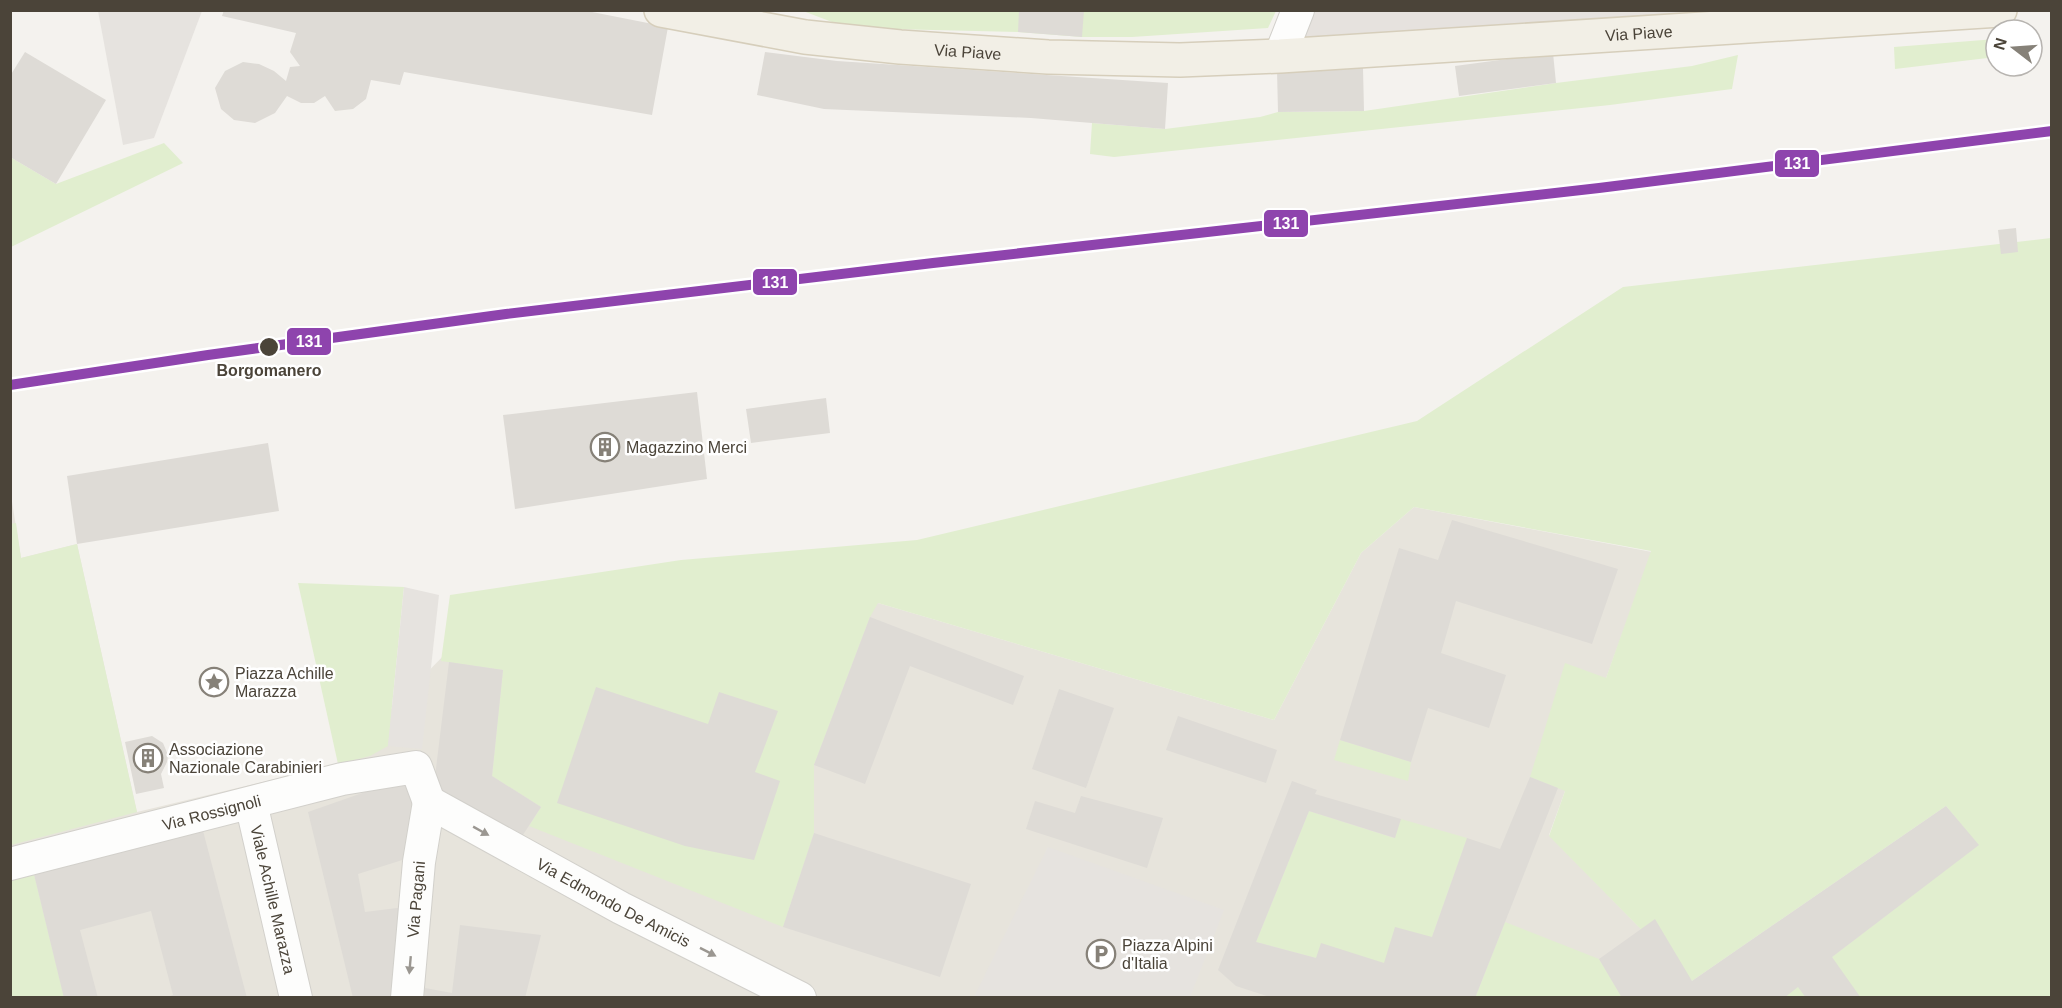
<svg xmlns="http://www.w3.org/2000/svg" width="2062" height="1008" font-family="Arial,sans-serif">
<rect width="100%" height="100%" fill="#f4f2ee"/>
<path fill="#e7e4dc" d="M 10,489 L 21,558 L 77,544 L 137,812 L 338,764 L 449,650 L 878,603 L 1274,720 L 1361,553 L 1414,507 L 1652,552 L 1549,835 L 1692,981 L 1946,806 L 1979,845 L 1861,997 L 11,997 Z"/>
<path fill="#e6e2de" d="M 1298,11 L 2000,11 L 1280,56 Z"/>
<g fill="#e1eecf">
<path d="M 803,11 L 1276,11 L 1268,28 L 1132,37 L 1082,37 L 1018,32 L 848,28 Z"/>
<path d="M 1996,39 L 1996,57 L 1895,69 L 1894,47 Z"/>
<path d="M 1738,55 L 1732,89 L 1610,105 L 1114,157 L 1090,154 L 1092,123 L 1165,129 L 1260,117 L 1278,112 L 1364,111 L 1556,83 L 1692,66 Z"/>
<path d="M 164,143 L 183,163 L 11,247 L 10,157 L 56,184 Z"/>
<path d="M 2051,238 L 2051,997 L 1784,997 L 1832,957 L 1978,845 L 1946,806 L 1692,981 L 1549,836 L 1565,791 L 1530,777 L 1565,663 L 1606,678 L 1651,551 L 1414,507 L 1361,553 L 1274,720 L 878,603 L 870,617 L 814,765 L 814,833 L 783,927 L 529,826 L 541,807 L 492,776 L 503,670 L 441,661 L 450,595 L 681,560 L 917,540 L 1417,421 L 1623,287 Z"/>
<path d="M 16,523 L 21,558 L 77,544 L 137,812 L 11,845 L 10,524 Z"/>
<path d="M 298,583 L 404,587 L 388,746 L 370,756 L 338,764 Z"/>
<path d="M 1340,740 L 1411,762 L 1408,781 L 1334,760 Z"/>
<path d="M 1309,811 L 1394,838 L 1401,819 L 1467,838 L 1432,937 L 1384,963 L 1316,958 L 1256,942 Z"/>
<path d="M 11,864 L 33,870 L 64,997 L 11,998 Z"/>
<path d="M 1505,922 L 1599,959 L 1622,997 L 1475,998 Z"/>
</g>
<g fill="#e6e3df">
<path d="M 98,11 L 202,11 L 154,138 L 123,145 Z"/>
<path d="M 404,587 L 439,595 L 422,749 L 388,746 Z"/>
<path d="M 1048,847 L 1224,910 L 1190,997 L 974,997 Z"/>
</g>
<g fill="#dedbd6">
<path d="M 224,10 L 582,10 L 668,27 L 652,115 L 404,72 L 400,85 L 371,80 L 366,99 L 353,109 L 335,111 L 325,96 L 314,103 L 301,103 L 287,96 L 275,113 L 255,123 L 234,120 L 221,109 L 215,88 L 225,71 L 243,62 L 259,64 L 274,71 L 286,81 L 290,67 L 300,66 L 290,52 L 296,33 L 222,16 Z"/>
<path d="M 1019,10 L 1084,10 L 1082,37 L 1018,32 Z"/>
<path d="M 25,52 L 106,100 L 56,184 L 10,157 L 10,76 Z"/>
<path d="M 765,52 L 837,61 L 1168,83 L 1165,129 L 1031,118 L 824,109 L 757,95 Z"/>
<path d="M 1553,53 L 1556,83 L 1459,96 L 1455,66 Z"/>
<path d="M 1363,68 L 1364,111 L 1278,112 L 1277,70 Z"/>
<path d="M 2016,228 L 2018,252 L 2001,254 L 1998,230 Z"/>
<path d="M 697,392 L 707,479 L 515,509 L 503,415 Z"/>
<path d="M 826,398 L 830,433 L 751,443 L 746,409 Z"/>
<path d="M 268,443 L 279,511 L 77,544 L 67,476 Z"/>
<path d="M 1452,520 L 1618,569 L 1592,644 L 1456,601 L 1441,653 L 1506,675 L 1489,728 L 1428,708 L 1411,762 L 1340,740 L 1399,548 L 1438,560 Z"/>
<path d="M 870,617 L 1024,676 L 1013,705 L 910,666 L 865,784 L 814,765 Z"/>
<path d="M 449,662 L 503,670 L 492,776 L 541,807 L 519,841 L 433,793 Z"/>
<path d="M 596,687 L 708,724 L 719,692 L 778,711 L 755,772 L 780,781 L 754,860 L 685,846 L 557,803 Z"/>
<path d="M 1059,689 L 1114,708 L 1086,788 L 1032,769 Z"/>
<path d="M 1178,716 L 1277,750 L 1266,783 L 1166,750 Z"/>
<path d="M 152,736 L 163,743 L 168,755 L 167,762 L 161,774 L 164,788 L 136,794 L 125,742 Z"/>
<path d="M 408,777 L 420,790 L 415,856 L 358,874 L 365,912 L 405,907 L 400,998 L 353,998 L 308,812 Z"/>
<path d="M 1530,777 L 1558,788 L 1475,998 L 1273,998 L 1236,986 L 1218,970 L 1292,781 L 1317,790 L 1315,794 L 1401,819 L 1395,838 L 1309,811 L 1256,942 L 1316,958 L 1321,943 L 1384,963 L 1395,927 L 1432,937 L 1467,838 L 1500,849 Z"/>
<path d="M 1081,796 L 1163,818 L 1147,868 L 1026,829 L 1035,801 L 1075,813 Z"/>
<path d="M 1946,806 L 1979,845 L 1832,957 L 1861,998 L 1806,998 L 1798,987 L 1784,998 L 1622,998 L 1599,959 L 1655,919 L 1692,981 Z"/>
<path d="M 202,827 L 247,998 L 165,998 L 173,995 L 151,911 L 80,930 L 98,998 L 64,998 L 33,870 Z"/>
<path d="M 814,833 L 971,884 L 940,977 L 783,927 Z"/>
<path d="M 460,925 L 541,935 L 525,998 L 424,998 L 425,988 L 452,993 Z"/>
</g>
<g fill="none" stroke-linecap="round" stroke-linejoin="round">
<g stroke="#d2d0cb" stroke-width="34">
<g id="minor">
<path d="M 1280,56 L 1298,10"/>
<path id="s1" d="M 429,802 L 621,908 L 800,998"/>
<path id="s2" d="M 251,803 L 296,998"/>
<path id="s3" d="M 10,864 L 342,779 L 416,767 L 429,802"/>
<path id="s4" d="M 407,998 L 419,862 L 429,802"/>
</g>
</g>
<g stroke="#d6cebb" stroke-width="36">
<g id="major">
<path id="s5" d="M 661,10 L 805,37 L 900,47 L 1048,57 L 1180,60 L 1280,56 L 2000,10"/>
</g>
</g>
<use href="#minor" stroke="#fdfdfc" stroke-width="32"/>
<use href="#major" stroke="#f2efe6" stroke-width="33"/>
<g stroke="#fff" stroke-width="15">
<path id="rail-1" d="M 10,385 L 208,355 L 506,314 L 933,263 L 1599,188 L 2052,131"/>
</g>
<use href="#rail-1" stroke="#8e44ad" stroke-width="10"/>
</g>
<defs><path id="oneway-solid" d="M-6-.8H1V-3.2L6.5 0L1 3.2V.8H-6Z" transform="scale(1.5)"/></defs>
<g fill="#9b9791">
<use href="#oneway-solid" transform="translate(481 831) rotate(29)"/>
<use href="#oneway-solid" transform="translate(708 952) rotate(27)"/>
<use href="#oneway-solid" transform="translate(410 965) rotate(95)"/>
</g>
<defs>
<g id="building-ring" transform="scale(1.5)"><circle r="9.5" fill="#fff" stroke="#868178" stroke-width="1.5"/><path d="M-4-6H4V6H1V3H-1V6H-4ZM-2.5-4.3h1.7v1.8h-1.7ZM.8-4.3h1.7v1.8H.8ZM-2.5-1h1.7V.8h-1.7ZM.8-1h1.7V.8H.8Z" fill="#868178"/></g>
<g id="sight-ring" transform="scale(1.5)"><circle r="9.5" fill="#fff" stroke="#868178" stroke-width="1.5"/><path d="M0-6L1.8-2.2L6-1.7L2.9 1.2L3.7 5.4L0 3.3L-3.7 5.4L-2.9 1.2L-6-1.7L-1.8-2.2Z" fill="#868178"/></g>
<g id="parking-ring" transform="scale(1.5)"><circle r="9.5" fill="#fff" stroke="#868178" stroke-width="1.5"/><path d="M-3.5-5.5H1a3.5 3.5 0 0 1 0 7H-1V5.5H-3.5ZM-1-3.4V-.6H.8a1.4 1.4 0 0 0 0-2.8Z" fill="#868178"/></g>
</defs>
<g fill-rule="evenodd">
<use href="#building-ring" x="605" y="447"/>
<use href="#sight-ring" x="214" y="682"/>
<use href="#building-ring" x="148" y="758"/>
<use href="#parking-ring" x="1101" y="954"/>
</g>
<circle fill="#4b4439" stroke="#fff" stroke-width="2" cx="269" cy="347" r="10"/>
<g text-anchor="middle" stroke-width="5" stroke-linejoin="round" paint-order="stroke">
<g font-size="16" fill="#4b4439" stroke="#fff">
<text dy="6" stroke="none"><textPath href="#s5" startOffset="982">Via Piave</textPath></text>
<text dy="6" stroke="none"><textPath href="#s5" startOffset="310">Via Piave</textPath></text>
<text dy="6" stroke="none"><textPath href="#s3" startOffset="208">Via Rossignoli</textPath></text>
<text dy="6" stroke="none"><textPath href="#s2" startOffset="99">Viale Achille Marazza</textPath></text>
<text dy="6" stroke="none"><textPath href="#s4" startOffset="99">Via Pagani</textPath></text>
<text dy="6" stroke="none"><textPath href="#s1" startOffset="210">Via Edmondo De Amicis</textPath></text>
</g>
<g font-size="16" font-weight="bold" fill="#4b4439" stroke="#fff">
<text x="269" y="376">Borgomanero</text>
</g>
<g font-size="16" fill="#4b4439" stroke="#fff" text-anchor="start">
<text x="626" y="453">Magazzino Merci</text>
<text x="235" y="679">Piazza Achille<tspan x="235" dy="18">Marazza</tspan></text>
<text x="169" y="755">Associazione<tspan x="169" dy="18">Nazionale Carabinieri</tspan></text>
<text x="1122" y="951">Piazza Alpini<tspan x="1122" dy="18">d'Italia</tspan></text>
</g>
</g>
<g stroke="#fff" stroke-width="2">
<rect x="1774" y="149" width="46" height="29" rx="6" fill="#8e44ad"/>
<rect x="1263" y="209" width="46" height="29" rx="6" fill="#8e44ad"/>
<rect x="752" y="268" width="46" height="28" rx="6" fill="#8e44ad"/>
<rect x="286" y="327" width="46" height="29" rx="6" fill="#8e44ad"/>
</g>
<g font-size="16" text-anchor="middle" font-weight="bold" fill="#fff">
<text x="1797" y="169">131</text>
<text x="1286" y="229">131</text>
<text x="775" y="288">131</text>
<text x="309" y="347">131</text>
</g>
<rect width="2062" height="1008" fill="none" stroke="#4b4439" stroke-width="24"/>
<g transform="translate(2014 48) rotate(287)"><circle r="28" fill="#ffffff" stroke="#b7b4b0" stroke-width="1.5"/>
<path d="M0-4.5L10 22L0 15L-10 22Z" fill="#868178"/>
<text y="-9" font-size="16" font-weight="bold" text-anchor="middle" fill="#4b4439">N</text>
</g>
</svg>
